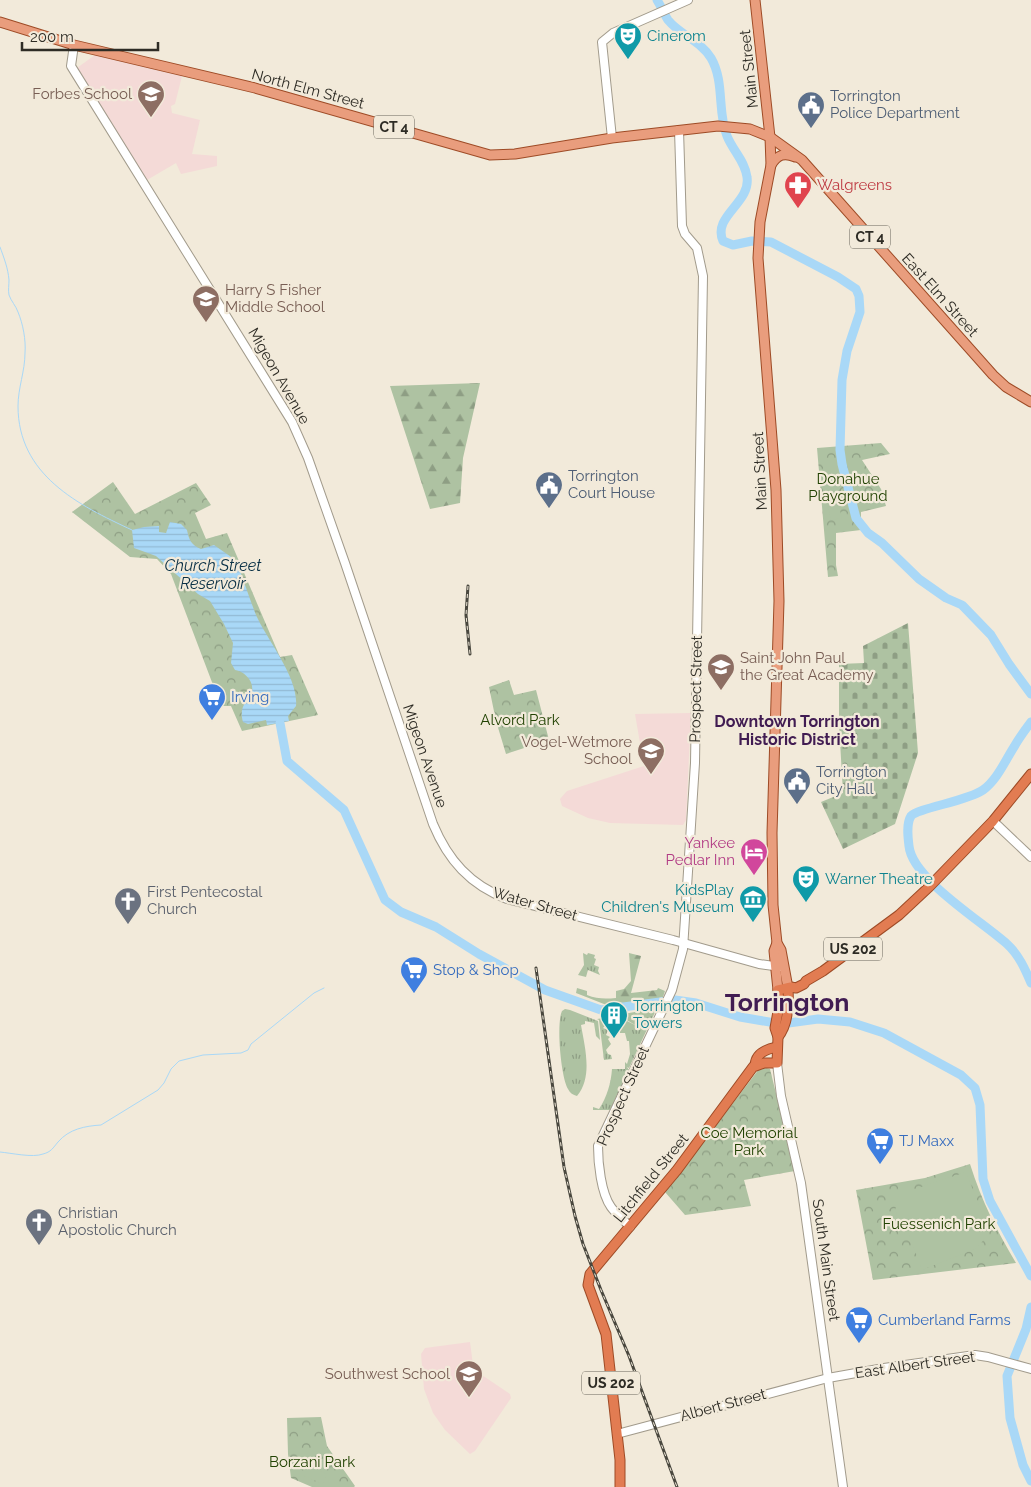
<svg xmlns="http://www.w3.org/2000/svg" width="1031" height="1487" font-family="Raleway,sans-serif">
<defs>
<pattern id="grass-tufts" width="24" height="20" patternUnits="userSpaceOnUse" patternTransform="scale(1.25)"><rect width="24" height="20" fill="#aec2a2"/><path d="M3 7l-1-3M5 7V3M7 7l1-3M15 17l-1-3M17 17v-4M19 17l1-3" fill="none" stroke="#8e9e84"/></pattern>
<pattern id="forest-firs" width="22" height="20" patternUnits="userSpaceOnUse" patternTransform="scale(1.25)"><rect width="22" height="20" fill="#aec2a2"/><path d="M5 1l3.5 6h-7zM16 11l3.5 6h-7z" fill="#8e9e84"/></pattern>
<pattern id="cemetery-stones" width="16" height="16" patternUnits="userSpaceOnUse" patternTransform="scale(1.25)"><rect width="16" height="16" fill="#aec2a2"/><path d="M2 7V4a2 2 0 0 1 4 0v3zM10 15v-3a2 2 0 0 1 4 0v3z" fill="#8e9e84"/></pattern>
<pattern id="park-crowns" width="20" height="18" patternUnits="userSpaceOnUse" patternTransform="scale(1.25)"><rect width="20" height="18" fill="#aec2a2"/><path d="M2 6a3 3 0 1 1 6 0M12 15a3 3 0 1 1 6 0" fill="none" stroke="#8e9e84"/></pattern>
<pattern id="water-rules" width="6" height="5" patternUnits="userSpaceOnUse" patternTransform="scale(1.25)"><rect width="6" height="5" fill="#a9d8f7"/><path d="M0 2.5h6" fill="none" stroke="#92bad4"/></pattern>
</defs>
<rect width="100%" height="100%" fill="#f2eada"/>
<g fill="#f4dad7">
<path d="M 95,55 L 182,76 L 175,104 L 171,106 L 172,113 L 200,120 L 192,154 L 217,156 L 217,166 L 181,174 L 176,163 L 147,180 L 77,68 Z"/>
<path d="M 691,713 L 686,820 L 683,825 L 610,823 L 588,818 L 562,806 L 560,799 L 567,791 L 644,766 L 635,714 Z"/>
<path d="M 470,1342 L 473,1365 L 476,1371 L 510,1394 L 511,1398 L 475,1451 L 470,1454 L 445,1430 L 433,1413 L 424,1389 L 421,1354 L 425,1348 Z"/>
</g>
<g fill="url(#grass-tufts)">
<path d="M 583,953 L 587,955 L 588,953 L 595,955 L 594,958 L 596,959 L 594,965 L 599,967 L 598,971 L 600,975 L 588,970 L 586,977 L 578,975 L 584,965 Z"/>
<path d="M 657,1008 L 629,1068 L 627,1067 L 629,1070 L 610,1110 L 593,1110 L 593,1107 L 599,1109 C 607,1097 611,1083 612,1069 L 625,1069 L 625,1062 L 627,1064 L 630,1054 L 629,1041 L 627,1041 L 625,1033 L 620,1033 L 619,1023 L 611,1024 L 611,1022 L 608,1022 L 607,1027 L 605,1026 L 603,1028 L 608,1030 L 606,1035 L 610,1037 L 608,1039 L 611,1044 L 606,1050 L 608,1054 L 611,1055 L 612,1059 L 604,1060 L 599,1020 L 597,1019 L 617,1016 L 637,1026 L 618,1015 Z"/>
<path d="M 565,1009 L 570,1010 L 598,1021 L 600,1040 L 596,1036 L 594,1023 L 585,1021 L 585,1024 L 581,1025 C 585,1048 593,1077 577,1096 C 573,1095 570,1093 568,1089 C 561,1077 556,1024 562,1011 Z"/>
</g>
<g fill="url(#forest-firs)">
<path d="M 480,383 L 463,458 L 460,503 L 430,509 L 390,386 Z"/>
<path d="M 629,953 L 641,956 L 631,993 L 657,990 L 658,988 L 665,991 L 663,997 L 628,1005 L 620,1002 L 609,1006 L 576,993 L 577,988 L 587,991 L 587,995 C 597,999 605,999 616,998 L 616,991 L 624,989 L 631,981 Z"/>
</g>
<path fill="url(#cemetery-stones)" d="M 908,623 L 918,753 L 895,824 L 843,849 L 821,802 L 843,793 L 839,724 L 839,664 L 864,663 L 863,646 Z"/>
<g fill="url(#park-crowns)">
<path d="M 881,443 L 890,454 L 862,460 L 881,489 L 886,506 L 861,512 L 861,530 L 836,533 L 836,565 L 838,576 L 828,577 L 817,448 Z"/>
<path d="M 113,482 L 135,514 L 196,483 L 211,505 L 195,513 L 206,539 L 227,533 L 280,657 L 292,655 L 318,715 L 242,731 L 231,706 L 221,706 L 171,574 L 157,559 L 130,557 L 72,512 Z"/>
<path d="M 509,680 L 514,695 L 536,690 L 549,740 L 506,754 L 496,721 L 489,687 Z"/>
<path d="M 763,1067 L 770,1069 L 795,1171 L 744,1180 L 751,1206 L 685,1215 L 665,1192 L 759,1069 Z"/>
<path d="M 970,1164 C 982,1202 996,1229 1016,1263 L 873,1280 L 856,1190 L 925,1178 Z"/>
<path d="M 321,1417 L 327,1446 L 355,1486 L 354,1487 L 312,1487 L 291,1478 L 288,1454 L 287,1418 Z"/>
</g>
<g fill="#aec2a2">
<path d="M 838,502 L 842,518 L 831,520 L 828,505 Z"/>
<path d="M 966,1172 L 988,1228 C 987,1237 982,1243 975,1249 L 922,1270 L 908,1232 L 903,1235 C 897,1215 888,1201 908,1187 L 912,1190 Z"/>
<path d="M 307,1465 L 327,1474 L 323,1484 L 302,1475 Z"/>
</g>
<path fill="url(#water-rules)" d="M 170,522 L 181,524 L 187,530 C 189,540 191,545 201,549 L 214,545 L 234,559 L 237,564 C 244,580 249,598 256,615 C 267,640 299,678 296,706 L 288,716 L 289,721 L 267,725 L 266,720 L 248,724 L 243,722 C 238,704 249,702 252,691 C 254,681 244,671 235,670 L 231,663 L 233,643 L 224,624 L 210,601 L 198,594 L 156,556 L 134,548 L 132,530 L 144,527 L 159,526 L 159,532 L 166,533 Z"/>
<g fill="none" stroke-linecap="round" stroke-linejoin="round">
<g stroke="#a9d8f7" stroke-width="1">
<path d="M 0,247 C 4,258 8,268 9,280 C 9,285 8,290 9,295 C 11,301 16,306 18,312 C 23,324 26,340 25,353 C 25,371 18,388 18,406 C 18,475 78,505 132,530"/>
<path d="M 0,1152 C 11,1153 33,1158 43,1154 C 51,1152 53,1148 58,1142 C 69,1129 85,1126 101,1125 L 158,1090 L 164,1083 L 171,1069 L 179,1061 L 203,1055 L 241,1053 L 248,1050 L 251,1044 L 314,993 L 324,988"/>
</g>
<g stroke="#a9d8f7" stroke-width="9">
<path d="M 657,0 C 661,6 664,14 668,20 C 680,35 701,41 711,58 C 725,82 717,112 727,136 C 733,151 745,161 747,177 C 751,203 712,216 723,241 L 733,245 L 752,241 L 771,242 L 838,277 L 856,289 L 859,296 L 860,312 L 847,351 L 842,380 L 840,450 L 842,464 L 856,518 L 868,533 L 882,543 L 919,579 L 946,598 L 962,605 L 991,635 L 1009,664 L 1031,694"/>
<path d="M 1031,722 C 1025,730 1019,738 1014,747 C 1005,761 997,780 983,790 C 968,801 918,808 911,816 C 906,824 908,838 909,846 C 912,879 983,922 1007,944 C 1019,955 1025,969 1031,983"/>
<path d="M 280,723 L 287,761 L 344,810 L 385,900 L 401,912 L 436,927 L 479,954 L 545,990 L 601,1010 L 675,1000 L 696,1003 L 740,1017 L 781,1024 L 818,1019 L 850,1022 L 884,1033 L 961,1075 L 975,1088 L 980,1105 L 983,1179 L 990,1201 L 1031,1276"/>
<path d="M 1031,1307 L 1026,1329 L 1007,1376 L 1010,1418 L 1023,1465 L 1031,1481"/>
</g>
<g stroke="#a29b8c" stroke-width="10">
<g id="secondary">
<path d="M 74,45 L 71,66 L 292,422 L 308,458 L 345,563 L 433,824 C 448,860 470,885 507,899 L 673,940 L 759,964 L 781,967"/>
<path d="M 612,138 L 602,42 L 613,33 L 688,0"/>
<path d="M 993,821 L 1031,857"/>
<path d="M 777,1063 L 781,1096 L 801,1183 L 843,1487"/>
<path d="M 630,1227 C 624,1220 616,1214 611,1207 C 601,1193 598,1163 598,1146 L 672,990 L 683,949 L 695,763 L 703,276 L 697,248 L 685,234 L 682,226 L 679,130"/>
<path d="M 617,1434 L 828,1378 L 884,1368 L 975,1355 L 988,1357 L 1031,1369"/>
</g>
</g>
<g stroke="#9e4b26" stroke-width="11">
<g id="primary">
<path d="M 755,0 L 770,137 L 771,165 L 760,222 L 758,258 L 776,490 L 779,601 L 772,833 L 773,905 L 777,943 L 781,950 L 788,988"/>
<path d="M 0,22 L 74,45 L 255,88 L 490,155 L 515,154 L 612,138 L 718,126 L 750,129 L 770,137 L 802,160 L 993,375 L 1006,387 L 1031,402"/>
<path d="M 771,165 C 777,155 784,152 795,157"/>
<path d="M 777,943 L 774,951 L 778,990"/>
</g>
</g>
<g stroke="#9e4b26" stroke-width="11">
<g id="trunk">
<path d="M 778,1037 C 788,1025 789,1004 788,988"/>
<path d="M 755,1065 C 756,1053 766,1049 777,1047"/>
<path d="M 620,1487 L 620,1460 L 606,1334 L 588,1285 L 590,1274 L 677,1170 L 753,1067 L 764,1063 L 777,1063 L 778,1037 L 775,1028 L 779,1006 L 778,990 L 791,987 L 796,988 L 804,984 L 806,981 L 823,971 L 899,915 L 929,887 L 993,821 L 1031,774"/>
</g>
</g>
<use href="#secondary" stroke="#fff" stroke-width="8"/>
<use href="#primary" stroke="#e99d7d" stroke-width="9"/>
<use href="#trunk" stroke="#e27c52" stroke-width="9"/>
<g stroke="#49473e" stroke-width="3">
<g id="rail">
<path d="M 468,586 L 466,615 L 470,654"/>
<path d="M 536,968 L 564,1167 L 575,1216 L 583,1244 L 601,1290 L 629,1356 L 677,1487"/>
</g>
</g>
<use href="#rail" stroke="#f2eada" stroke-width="1" stroke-dasharray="4" stroke-linecap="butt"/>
</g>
<defs>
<g id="theatre-pin" transform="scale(1.4375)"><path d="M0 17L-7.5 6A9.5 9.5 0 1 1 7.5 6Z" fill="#0f9aa8" stroke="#f2eada"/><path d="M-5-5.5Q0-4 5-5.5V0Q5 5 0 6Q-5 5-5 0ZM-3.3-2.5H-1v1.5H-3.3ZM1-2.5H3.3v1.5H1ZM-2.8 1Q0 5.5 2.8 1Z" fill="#fff"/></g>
<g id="school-pin" transform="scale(1.4375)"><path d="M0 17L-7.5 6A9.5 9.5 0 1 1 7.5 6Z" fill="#8d6e63" stroke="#f2eada"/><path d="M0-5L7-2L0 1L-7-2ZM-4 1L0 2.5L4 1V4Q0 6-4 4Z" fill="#fff"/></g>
<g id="civic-pin" transform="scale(1.4375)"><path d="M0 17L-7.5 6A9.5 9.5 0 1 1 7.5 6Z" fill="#5c6f8a" stroke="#f2eada"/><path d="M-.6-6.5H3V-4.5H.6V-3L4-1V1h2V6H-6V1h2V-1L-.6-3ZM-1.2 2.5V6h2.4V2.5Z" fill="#fff"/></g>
<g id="pharmacy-pin" transform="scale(1.4375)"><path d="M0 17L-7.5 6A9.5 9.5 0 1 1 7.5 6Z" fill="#e0444e" stroke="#f2eada"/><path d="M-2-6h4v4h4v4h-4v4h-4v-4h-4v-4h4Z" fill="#fff"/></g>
<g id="supermarket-pin" transform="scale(1.4375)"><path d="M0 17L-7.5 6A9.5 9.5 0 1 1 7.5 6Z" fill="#3f7fe0" stroke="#f2eada"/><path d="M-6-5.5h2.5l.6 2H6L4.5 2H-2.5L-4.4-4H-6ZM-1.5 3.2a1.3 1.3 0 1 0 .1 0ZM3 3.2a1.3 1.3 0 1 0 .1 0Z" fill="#fff"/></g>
<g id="hotel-pin" transform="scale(1.4375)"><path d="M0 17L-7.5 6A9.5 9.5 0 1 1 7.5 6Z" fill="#d1479c" stroke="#f2eada"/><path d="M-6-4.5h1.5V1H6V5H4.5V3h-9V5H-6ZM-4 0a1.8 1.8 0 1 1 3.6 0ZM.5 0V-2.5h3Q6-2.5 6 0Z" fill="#fff"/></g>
<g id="museum-pin" transform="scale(1.4375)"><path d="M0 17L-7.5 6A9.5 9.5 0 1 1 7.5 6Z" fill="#0f9aa8" stroke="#f2eada"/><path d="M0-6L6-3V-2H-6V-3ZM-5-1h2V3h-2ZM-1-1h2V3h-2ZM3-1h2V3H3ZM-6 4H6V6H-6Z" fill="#fff"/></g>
<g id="church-pin" transform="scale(1.4375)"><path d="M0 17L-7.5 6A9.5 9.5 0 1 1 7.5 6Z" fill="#6b7280" stroke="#f2eada"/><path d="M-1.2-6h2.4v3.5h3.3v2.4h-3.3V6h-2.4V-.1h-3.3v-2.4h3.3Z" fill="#fff"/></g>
<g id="building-pin" transform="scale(1.4375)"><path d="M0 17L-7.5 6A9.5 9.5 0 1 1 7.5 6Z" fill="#0f9aa8" stroke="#f2eada"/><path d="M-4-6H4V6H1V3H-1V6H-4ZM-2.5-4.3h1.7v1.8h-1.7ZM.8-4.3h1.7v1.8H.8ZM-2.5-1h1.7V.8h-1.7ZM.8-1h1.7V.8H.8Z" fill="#fff"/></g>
</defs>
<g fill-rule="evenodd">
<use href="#theatre-pin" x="628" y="36"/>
<use href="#school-pin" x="151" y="94"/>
<use href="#civic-pin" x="811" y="105"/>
<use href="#pharmacy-pin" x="798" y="185"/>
<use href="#school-pin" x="206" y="299"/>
<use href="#civic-pin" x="549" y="485"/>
<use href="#school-pin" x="721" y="667"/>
<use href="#supermarket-pin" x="212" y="697"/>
<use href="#school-pin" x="651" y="751"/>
<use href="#civic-pin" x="797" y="781"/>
<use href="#hotel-pin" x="754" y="852"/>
<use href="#theatre-pin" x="806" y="879"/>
<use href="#museum-pin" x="753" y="899"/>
<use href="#church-pin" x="128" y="901"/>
<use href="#supermarket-pin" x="414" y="970"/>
<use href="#building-pin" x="614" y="1015"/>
<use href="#supermarket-pin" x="880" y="1141"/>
<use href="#church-pin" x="39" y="1222"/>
<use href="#supermarket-pin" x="859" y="1320"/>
<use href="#school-pin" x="469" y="1374"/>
</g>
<g text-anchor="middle" stroke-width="4.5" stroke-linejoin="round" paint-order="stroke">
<g fill="#f2eada" stroke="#69655b" stroke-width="1">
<rect x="374" y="115.5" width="40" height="23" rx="4"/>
<rect x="850" y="225.5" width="40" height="23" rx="4"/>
<rect x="824" y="937.5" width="58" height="23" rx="4"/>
<rect x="582" y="1371.5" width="58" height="23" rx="4"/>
</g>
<g font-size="14" font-weight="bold" fill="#2e2c25">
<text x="394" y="132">CT 4</text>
<text x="870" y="242">CT 4</text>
<text x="853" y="954">US 202</text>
<text x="611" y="1388">US 202</text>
</g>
<g font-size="15" fill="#0d838f" stroke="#f2eada" text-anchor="start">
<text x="647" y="41">Cinerom</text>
<text x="825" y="884">Warner Theatre</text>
<text x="734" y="895" text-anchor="end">KidsPlay<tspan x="734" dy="17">Children's Museum</tspan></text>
<text x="633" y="1011">Torrington<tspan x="633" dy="17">Towers</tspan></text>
</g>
<g font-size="15" fill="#2e2c25" stroke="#f2eada">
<text transform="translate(749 69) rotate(-96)" y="5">Main Street</text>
<text transform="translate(308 89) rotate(15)" y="5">North Elm Street</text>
<text transform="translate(940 295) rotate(48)" y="5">East Elm Street</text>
<text transform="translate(279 376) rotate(60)" y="5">Migeon Avenue</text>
<text transform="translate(760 471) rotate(-93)" y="5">Main Street</text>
<text transform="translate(696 689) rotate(-89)" y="5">Prospect Street</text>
<text transform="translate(425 756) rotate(71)" y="5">Migeon Avenue</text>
<text transform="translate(535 904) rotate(16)" y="5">Water Street</text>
<text transform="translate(623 1096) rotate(-66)" y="5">Prospect Street</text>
<text transform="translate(651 1178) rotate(-51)" y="5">Litchfield Street</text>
<text transform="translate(826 1260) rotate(82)" y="5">South Main Street</text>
<text transform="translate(915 1365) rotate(-8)" y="5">East Albert Street</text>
<text transform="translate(723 1405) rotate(-15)" y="5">Albert Street</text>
</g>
<g font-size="15" fill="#785e54" stroke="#f2eada" text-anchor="end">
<text x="132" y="99">Forbes School</text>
<text x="225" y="295" text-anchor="start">Harry S Fisher<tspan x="225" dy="17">Middle School</tspan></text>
<text x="740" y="663" text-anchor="start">Saint John Paul<tspan x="740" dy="17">the Great Academy</tspan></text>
<text x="632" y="747">Vogel-Wetmore<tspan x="632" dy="17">School</tspan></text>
<text x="450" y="1379">Southwest School</text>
</g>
<g font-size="15" fill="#4e5e75" stroke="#f2eada" text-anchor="start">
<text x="830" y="101">Torrington<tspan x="830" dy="17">Police Department</tspan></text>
<text x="568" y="481">Torrington<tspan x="568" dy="17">Court House</tspan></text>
<text x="816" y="777">Torrington<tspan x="816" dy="17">City Hall</tspan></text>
</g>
<g font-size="15" fill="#be3a42" stroke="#f2eada" text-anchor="start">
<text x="817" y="190">Walgreens</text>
</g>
<g font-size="15" fill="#224303" stroke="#f2eada">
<text x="848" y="484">Donahue<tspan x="848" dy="17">Playground</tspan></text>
<text x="520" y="725">Alvord Park</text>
<text x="749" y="1138">Coe Memorial<tspan x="749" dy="17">Park</tspan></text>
<text x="939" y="1229">Fuessenich Park</text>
<text x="312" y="1467">Borzani Park</text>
</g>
<g font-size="15" fill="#366cbe" stroke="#f2eada" text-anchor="start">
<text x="231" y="702">Irving</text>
<text x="433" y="975">Stop &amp; Shop</text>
<text x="899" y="1146">TJ Maxx</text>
<text x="878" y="1325">Cumberland Farms</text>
</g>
<g font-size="15" fill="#b23c85" stroke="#f2eada" text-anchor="end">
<text x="735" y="848">Yankee<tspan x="735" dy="17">Pedlar Inn</tspan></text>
</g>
<g font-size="15" fill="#5b616d" stroke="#f2eada" text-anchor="start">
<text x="147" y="897">First Pentecostal<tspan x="147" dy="17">Church</tspan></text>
<text x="58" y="1218">Christian<tspan x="58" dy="17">Apostolic Church</tspan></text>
</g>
<g font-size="16" font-style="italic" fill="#093046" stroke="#f2eada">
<text x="213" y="571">Church Street<tspan x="213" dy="18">Reservoir</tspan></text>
</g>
<g font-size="16" font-weight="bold" fill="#411c52" stroke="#f2eada">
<text x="797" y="727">Downtown Torrington<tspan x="797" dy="18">Historic District</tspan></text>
</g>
<g font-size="25" font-weight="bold" fill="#411c52" stroke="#f2eada">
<text x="787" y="1011">Torrington</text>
</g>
</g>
<path d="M22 42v8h136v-8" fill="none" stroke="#2e2c25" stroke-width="2.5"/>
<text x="30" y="42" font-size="15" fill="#2e2c25" stroke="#f2eada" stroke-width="4" paint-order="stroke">200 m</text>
</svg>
